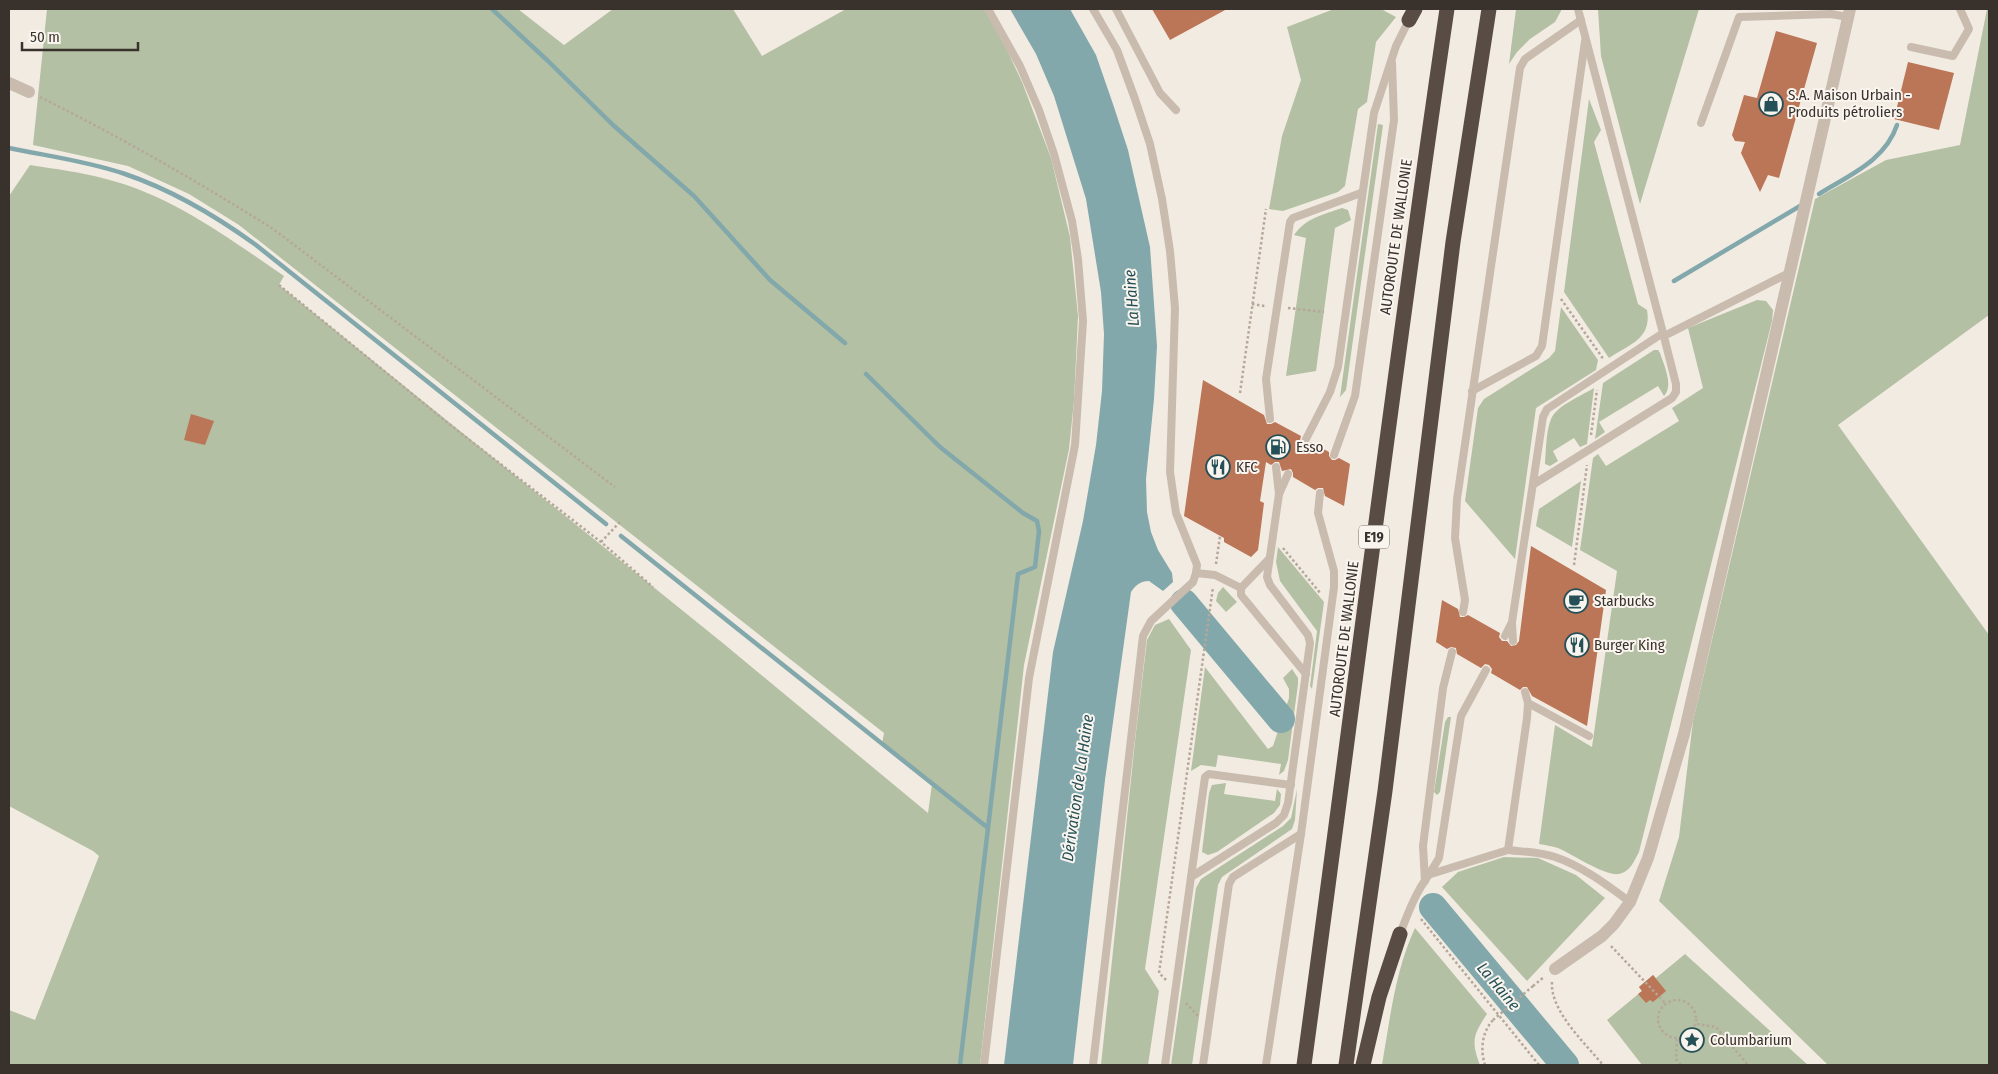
<svg xmlns="http://www.w3.org/2000/svg" width="1998" height="1074" font-family="'Fira Sans Condensed',sans-serif">
<rect width="100%" height="100%" fill="#f2ebe2"/>
<g fill="#b4c0a3">
<path d="M 47,9 L 518,9 L 564,45 L 613,9 L 733,9 L 762,56 L 846,9 L 984,9 L 1000,35 L 1022,82 L 1051,158 L 1070,237 L 1078,316 L 1074,401 L 1069,449 L 1024,665 L 980,1065 L 9,1065 L 9,1010 L 35,1020 L 99,856 L 93,851 L 9,806 L 9,196 L 30,165 C 55,169 81,172 106,179 C 171,195 230,239 284,276 L 279,285 L 724,644 L 928,813 L 932,784 L 882,744 L 884,733 L 239,225 L 189,194 L 128,166 L 33,145 Z"/>
<path d="M 1334,9 L 1381,9 L 1396,17 L 1376,42 L 1367,102 L 1358,109 L 1345,186 L 1338,192 L 1283,211 L 1269,209 L 1282,136 L 1301,80 L 1287,27 Z"/>
<path d="M 1516,9 L 1562,9 L 1555,22 L 1530,39 L 1517,52 L 1509,64 Z"/>
<path d="M 1598,9 L 1699,9 L 1640,204 L 1601,56 Z"/>
<path d="M 1987,9 L 1989,9 L 1989,315 L 1838,425 L 1989,635 L 1989,1065 L 1828,1065 L 1659,901 L 1679,837 L 1693,721 L 1815,199 L 1886,160 L 1960,145 Z"/>
<path d="M 1589,99 L 1601,130 L 1594,142 L 1638,304 L 1647,310 C 1652,339 1630,344 1609,358 L 1564,292 Z"/>
<path d="M 1378,124 L 1383,125 L 1346,390 L 1340,397 Z"/>
<path d="M 1342,208 L 1348,210 L 1351,220 L 1335,228 L 1316,371 L 1286,376 L 1306,238 L 1294,235 C 1306,218 1322,215 1342,208 Z"/>
<path d="M 1757,300 L 1766,301 L 1773,310 L 1772,321 L 1639,852 C 1634,861 1630,872 1619,874 C 1604,876 1572,854 1558,848 C 1552,846 1545,845 1539,844 L 1555,725 L 1592,747 L 1617,571 L 1580,550 L 1593,458 L 1598,454 L 1606,466 L 1679,421 L 1672,408 L 1703,388 L 1688,328 Z"/>
<path d="M 1561,307 L 1598,360 L 1596,370 L 1536,408 L 1515,559 L 1465,501 L 1478,408 L 1484,399 L 1549,358 L 1555,351 Z"/>
<path d="M 1654,350 L 1658,350 L 1660,353 C 1664,365 1674,386 1664,396 L 1658,386 L 1599,422 L 1605,432 L 1595,439 L 1603,383 Z"/>
<path d="M 1594,388 L 1587,444 L 1580,447 L 1574,438 L 1553,451 L 1558,461 L 1550,466 L 1545,464 C 1546,452 1546,428 1552,417 C 1560,404 1581,396 1594,388 Z"/>
<path d="M 1581,481 L 1572,547 L 1536,526 L 1539,509 Z"/>
<path d="M 1278,547 L 1324,602 L 1312,689 L 1310,686 L 1317,631 L 1280,581 L 1276,562 Z"/>
<path d="M 1223,587 L 1237,602 L 1226,612 L 1216,601 L 1218,593 Z"/>
<path d="M 1169,619 L 1191,650 L 1145,969 L 1159,991 L 1148,1065 L 1101,1065 L 1136,732 L 1147,640 L 1155,625 Z"/>
<path d="M 1205,667 L 1268,749 L 1273,746 L 1289,698 L 1289,689 L 1283,678 L 1292,669 L 1298,678 L 1298,684 L 1288,760 L 1284,771 L 1279,775 L 1281,764 L 1218,755 L 1216,767 L 1201,765 L 1191,771 Z"/>
<path d="M 1448,717 L 1451,717 L 1440,792 L 1437,795 L 1434,792 L 1445,722 Z"/>
<path d="M 1226,783 L 1224,794 L 1275,801 L 1277,789 L 1281,794 L 1280,805 L 1274,813 L 1217,852 L 1208,855 L 1202,852 L 1209,793 L 1212,785 Z"/>
<path d="M 1297,789 L 1295,820 L 1292,829 L 1222,877 L 1218,885 L 1192,1065 L 1171,1065 L 1196,888 L 1201,879 L 1283,826 L 1291,818 Z"/>
<path d="M 1504,857 L 1538,858 L 1576,875 L 1605,898 L 1527,981 L 1442,887 L 1458,872 Z"/>
<path d="M 1415,928 L 1487,1014 C 1473,1035 1471,1041 1480,1065 L 1382,1065 C 1390,1019 1395,971 1415,928 Z"/>
<path d="M 1685,954 L 1808,1065 L 1642,1065 L 1607,1020 L 1642,991 L 1639,987 L 1653,975 L 1656,978 Z"/>
</g>
<path fill="#83a8ac" d="M 1010,9 L 1070,9 L 1096,55 L 1114,107 L 1128,150 L 1150,247 L 1157,346 L 1154,399 L 1146,479 L 1147,512 L 1151,532 L 1158,550 L 1172,573 L 1173,582 L 1163,591 L 1149,581 C 1140,581 1136,585 1131,592 L 1105,780 L 1073,1065 L 1004,1065 L 1053,652 L 1083,521 L 1096,445 L 1102,391 L 1104,334 L 1101,292 L 1086,199 L 1054,96 L 1036,54 Z"/>
<g fill="none" stroke-linecap="round" stroke-linejoin="round">
<g stroke="#83a8ac" stroke-width="4.5">
<path d="M 492,9 L 548,61 L 613,125 L 694,196 L 770,280 L 845,343"/>
<path d="M 9,148 C 47,156 87,161 125,174 C 172,190 216,216 256,245 L 606,524"/>
<path d="M 1819,194 C 1849,175 1885,161 1897,125"/>
<path d="M 1674,281 L 1800,206"/>
<path d="M 866,374 L 940,447 L 1023,513 L 1037,521 L 1039,531 L 1035,567 L 1018,574 L 988,828"/>
<path d="M 621,536 L 988,828 L 960,1065"/>
</g>
<g stroke="#83a8ac" stroke-width="28">
<path d="M 1184,603 L 1281,719"/>
<path d="M 1433,907 L 1565,1065"/>
</g>
</g>
<g fill="#bb7557">
<path d="M 1152,9 L 1227,9 L 1170,40 Z"/>
<path d="M 1776,31 L 1817,43 L 1779,178 L 1768,175 L 1760,192 L 1741,153 L 1745,142 L 1735,141 L 1732,135 L 1744,95 L 1757,98 Z"/>
<path d="M 1908,62 L 1954,73 L 1939,130 L 1894,119 Z"/>
<path d="M 1203,380 L 1264,415 L 1267,424 L 1271,424 L 1275,422 L 1301,436 L 1300,440 L 1303,444 L 1307,445 L 1311,442 L 1329,452 L 1329,456 L 1332,460 L 1335,460 L 1339,458 L 1350,464 L 1344,506 L 1325,496 L 1323,488 L 1318,488 L 1315,490 L 1293,477 L 1293,473 L 1291,469 L 1282,471 L 1279,462 L 1275,462 L 1271,465 L 1266,462 L 1260,501 L 1264,503 L 1258,550 L 1251,557 L 1224,542 L 1224,538 L 1184,516 Z"/>
<path d="M 191,414 L 214,421 L 205,445 L 184,440 Z"/>
<path d="M 1531,546 L 1606,590 L 1587,726 L 1532,696 L 1527,687 L 1523,687 L 1520,690 L 1491,673 L 1492,669 L 1489,665 L 1485,664 L 1481,668 L 1457,654 L 1456,648 L 1451,647 L 1447,649 L 1436,642 L 1442,600 L 1458,609 L 1460,617 L 1464,617 L 1468,615 L 1500,633 L 1499,637 L 1502,641 L 1507,641 L 1511,646 L 1516,645 L 1519,641 Z"/>
<path d="M 1653,975 L 1666,991 L 1653,1002 L 1650,1000 L 1646,1003 L 1638,994 L 1642,991 L 1639,987 Z"/>
</g>
<g fill="none" stroke-linecap="round" stroke-linejoin="round">
<g stroke="#b5a799" stroke-width="2.5" stroke-dasharray="2.5 2.5" stroke-linecap="butt">
<path d="M 40,97 C 120,137 197,181 273,229 L 615,487"/>
<path d="M 279,285 L 449,424 L 601,542 L 653,587"/>
<path d="M 1561,299 L 1602,357 L 1602,360"/>
<path d="M 1252,304 L 1265,306"/>
<path d="M 1288,308 L 1324,312"/>
<path d="M 1240,393 L 1266,209"/>
<path d="M 1591,435 L 1597,390"/>
<path d="M 601,542 L 620,522"/>
<path d="M 1283,548 L 1321,594"/>
<path d="M 1216,564 L 1220,536"/>
<path d="M 1574,565 L 1587,465"/>
<path d="M 1421,919 L 1539,1065"/>
<path d="M 1611,946 L 1665,1003"/>
<path d="M 1166,980 L 1159,973 L 1213,587"/>
<path d="M 1552,982 C 1550,1011 1585,1043 1603,1065"/>
<path d="M 1533,986 L 1544,977"/>
<circle cx="1677" cy="1019" r="19"/>
<path d="M 1186,1003 L 1199,1017"/>
<path d="M 1697,1024 L 1716,1027 L 1748,1065"/>
<path d="M 1677,1039 L 1676,1059 L 1681,1065"/>
<path d="M 1485,1065 C 1480,1050 1482,1032 1493,1020"/>
</g>
<g stroke="#c9bcaf" stroke-width="8">
<path d="M 1093,9 L 1117,50 L 1135,99 L 1150,144 L 1162,199 L 1170,251 L 1175,308 L 1170,472 L 1176,513 L 1197,565 L 1196,573 L 1193,582 L 1151,621 L 1143,636 L 1093,1065"/>
<path d="M 1116,9 L 1160,93 L 1176,110"/>
<path d="M 1911,47 L 1953,56 L 1969,29 L 1960,9"/>
<path d="M 1701,123 L 1739,17 L 1831,14 L 1848,17"/>
<path d="M 1664,336 L 1789,273"/>
<path d="M 1472,391 L 1536,356 L 1542,346 L 1585,41"/>
<path d="M 1270,419 L 1266,379 L 1290,222 L 1293,218 L 1361,193"/>
<path d="M 1306,439 L 1330,392 L 1338,367 L 1374,113 L 1396,46 L 1409,20"/>
<path d="M 1334,455 L 1355,396 L 1394,120 L 1392,63"/>
<path d="M 1534,484 L 1672,398 L 1676,392 L 1676,384 L 1663,333"/>
<path d="M 1279,494 L 1288,474"/>
<path d="M 1268,560 L 1241,588 L 1241,595 L 1306,674"/>
<path d="M 1196,573 L 1215,575 L 1241,588"/>
<path d="M 1463,612 L 1465,600 L 1455,538 L 1457,499 L 1520,68 L 1525,59 L 1581,20"/>
<path d="M 1512,623 L 1513,641"/>
<path d="M 1505,636 L 1512,622 L 1543,417 L 1547,409 L 1663,333 L 1578,9"/>
<path d="M 1528,703 L 1589,736"/>
<path d="M 1508,850 C 1524,852 1540,852 1555,857 C 1582,866 1607,885 1630,902"/>
<path d="M 1431,874 L 1508,850 L 1527,718 L 1528,703 L 1525,692"/>
<path d="M 1191,877 L 1205,777 L 1209,774 L 1291,785"/>
<path d="M 1425,881 L 1423,846 L 1443,688 L 1452,652"/>
<path d="M 1400,934 C 1407,916 1413,898 1424,882 C 1429,874 1434,867 1439,858 L 1461,716 L 1486,670"/>
<path d="M 984,1065 L 1029,678 L 1075,445 L 1083,321 L 1078,259 L 1072,221 L 1054,154 L 1039,110 L 1020,66 L 988,9"/>
<path d="M 1165,1065 L 1191,877 L 1276,823 L 1284,815 L 1288,803 L 1310,643 L 1308,635 L 1270,585 L 1267,577 L 1279,494 L 1276,467"/>
<path d="M 1203,1065 L 1229,884 L 1233,877 L 1301,834"/>
<path d="M 1266,1065 L 1301,834 L 1334,587 L 1334,571 L 1318,513 L 1320,493"/>
</g>
<g stroke="#c9bcaf" stroke-width="12">
<path d="M 9,83 L 29,92"/>
<path d="M 1555,969 L 1602,936 L 1614,924 L 1630,902 L 1648,858 L 1684,734 L 1850,9"/>
</g>
<g stroke="#594c44" stroke-width="15">
<path d="M 1409,20 L 1415,9"/>
<path d="M 1304,1065 C 1352,713 1395,360 1447,9"/>
<path d="M 1346,1065 L 1385,791 L 1453,242 L 1489,9"/>
<path d="M 1363,1065 L 1379,997 L 1400,934"/>
</g>
<path stroke="#b5a799" stroke-width="2.5" stroke-dasharray="2.5 2.5" stroke-linecap="butt" d="M 1493,1020 L 1533,986"/>
</g>
<defs>
<g id="shop-ring" transform="scale(1.25)"><circle r="9.5" fill="#f9f5ee" stroke="#255057" stroke-width="1.5"/><path d="M-5-2.5h2.3a2.7 3.5 0 0 1 5.4 0H5L5.5 6h-11ZM-1.5-2.5h3a1.5 2.3 0 0 0-3 0Z" fill="#255057"/></g>
<g id="fuel-ring" transform="scale(1.25)"><circle r="9.5" fill="#f9f5ee" stroke="#255057" stroke-width="1.5"/><path d="M-5.5-6h7V0h2V4h1.3V-2.5L3-4.5l.8-.8L6-3V5H2.5V1h-1V6h-7ZM-4.2-4.7v3.2H.2V-4.7Z" fill="#255057"/></g>
<g id="restaurant-ring" transform="scale(1.25)"><circle r="9.5" fill="#f9f5ee" stroke="#255057" stroke-width="1.5"/><path d="M-5-6h1v4h1v-4h1v4h1v-4h1v5L-1.5 .5V6h-2V.5L-5-1ZM5-6V6H3V1.5H1.5Q1.5-4 5-6Z" fill="#255057"/></g>
<g id="cafe-ring" transform="scale(1.25)"><circle r="9.5" fill="#f9f5ee" stroke="#255057" stroke-width="1.5"/><path d="M-5.5-4.5H6V0H3Q3 3.5 0 3.5H-2.5Q-5.5 3.5-5.5 0ZM3-3.2v2h1.7v-2ZM-6 4.5H4V6H-6Z" fill="#255057"/></g>
<g id="sight-ring" transform="scale(1.25)"><circle r="9.5" fill="#f9f5ee" stroke="#255057" stroke-width="1.5"/><path d="M0-6L1.8-2.2L6-1.7L2.9 1.2L3.7 5.4L0 3.3L-3.7 5.4L-2.9 1.2L-6-1.7L-1.8-2.2Z" fill="#255057"/></g>
</defs>
<g fill-rule="evenodd">
<use href="#shop-ring" x="1771" y="104"/>
<use href="#fuel-ring" x="1278" y="447"/>
<use href="#restaurant-ring" x="1218" y="467"/>
<use href="#cafe-ring" x="1576" y="601"/>
<use href="#restaurant-ring" x="1577" y="645"/>
<use href="#sight-ring" x="1692" y="1040"/>
</g>
<g text-anchor="middle" stroke-width="4" stroke-linejoin="round" paint-order="stroke">
<rect fill="#f9f5ee" stroke="#736c66" stroke-width="1" x="1359" y="525.5" width="30" height="23" rx="4"/>
<g font-size="14" font-weight="bold" fill="#39312c">
<text x="1374" y="542">E19</text>
</g>
<g font-size="15" fill="#39312c" stroke="#f9f5ee" text-anchor="start">
<text x="1788" y="100">S.A. Maison Urbain -<tspan x="1788" dy="17">Produits pétroliers</tspan></text>
<text x="1296" y="452">Esso</text>
<text x="1236" y="472">KFC</text>
<text x="1594" y="606">Starbucks</text>
<text x="1594" y="650">Burger King</text>
<text x="1710" y="1045">Columbarium</text>
</g>
<g font-size="15" fill="#39312c" stroke="#f9f5ee">
<text transform="translate(1396 237) rotate(-82)" y="5">AUTOROUTE DE WALLONIE</text>
<text transform="translate(1344 639) rotate(-83)" y="5">AUTOROUTE DE WALLONIE</text>
</g>
<g font-size="16" font-style="italic" fill="#255057" stroke="#f9f5ee">
<text transform="translate(1131 298) rotate(-94)" y="6">La Haine</text>
<text transform="translate(1077 788) rotate(-82)" y="6">Dérivation de La Haine</text>
<text transform="translate(1499 986) rotate(50)" y="6">La Haine</text>
</g>
</g>
<rect width="1998" height="1074" fill="none" stroke="#39312c" stroke-width="20"/>
<path d="M22 42v8h116v-8" fill="none" stroke="#39312c" stroke-width="2.5"/>
<text x="30" y="42" font-size="15" fill="#39312c" stroke="#f9f5ee" stroke-width="4" paint-order="stroke">50 m</text>
</svg>
